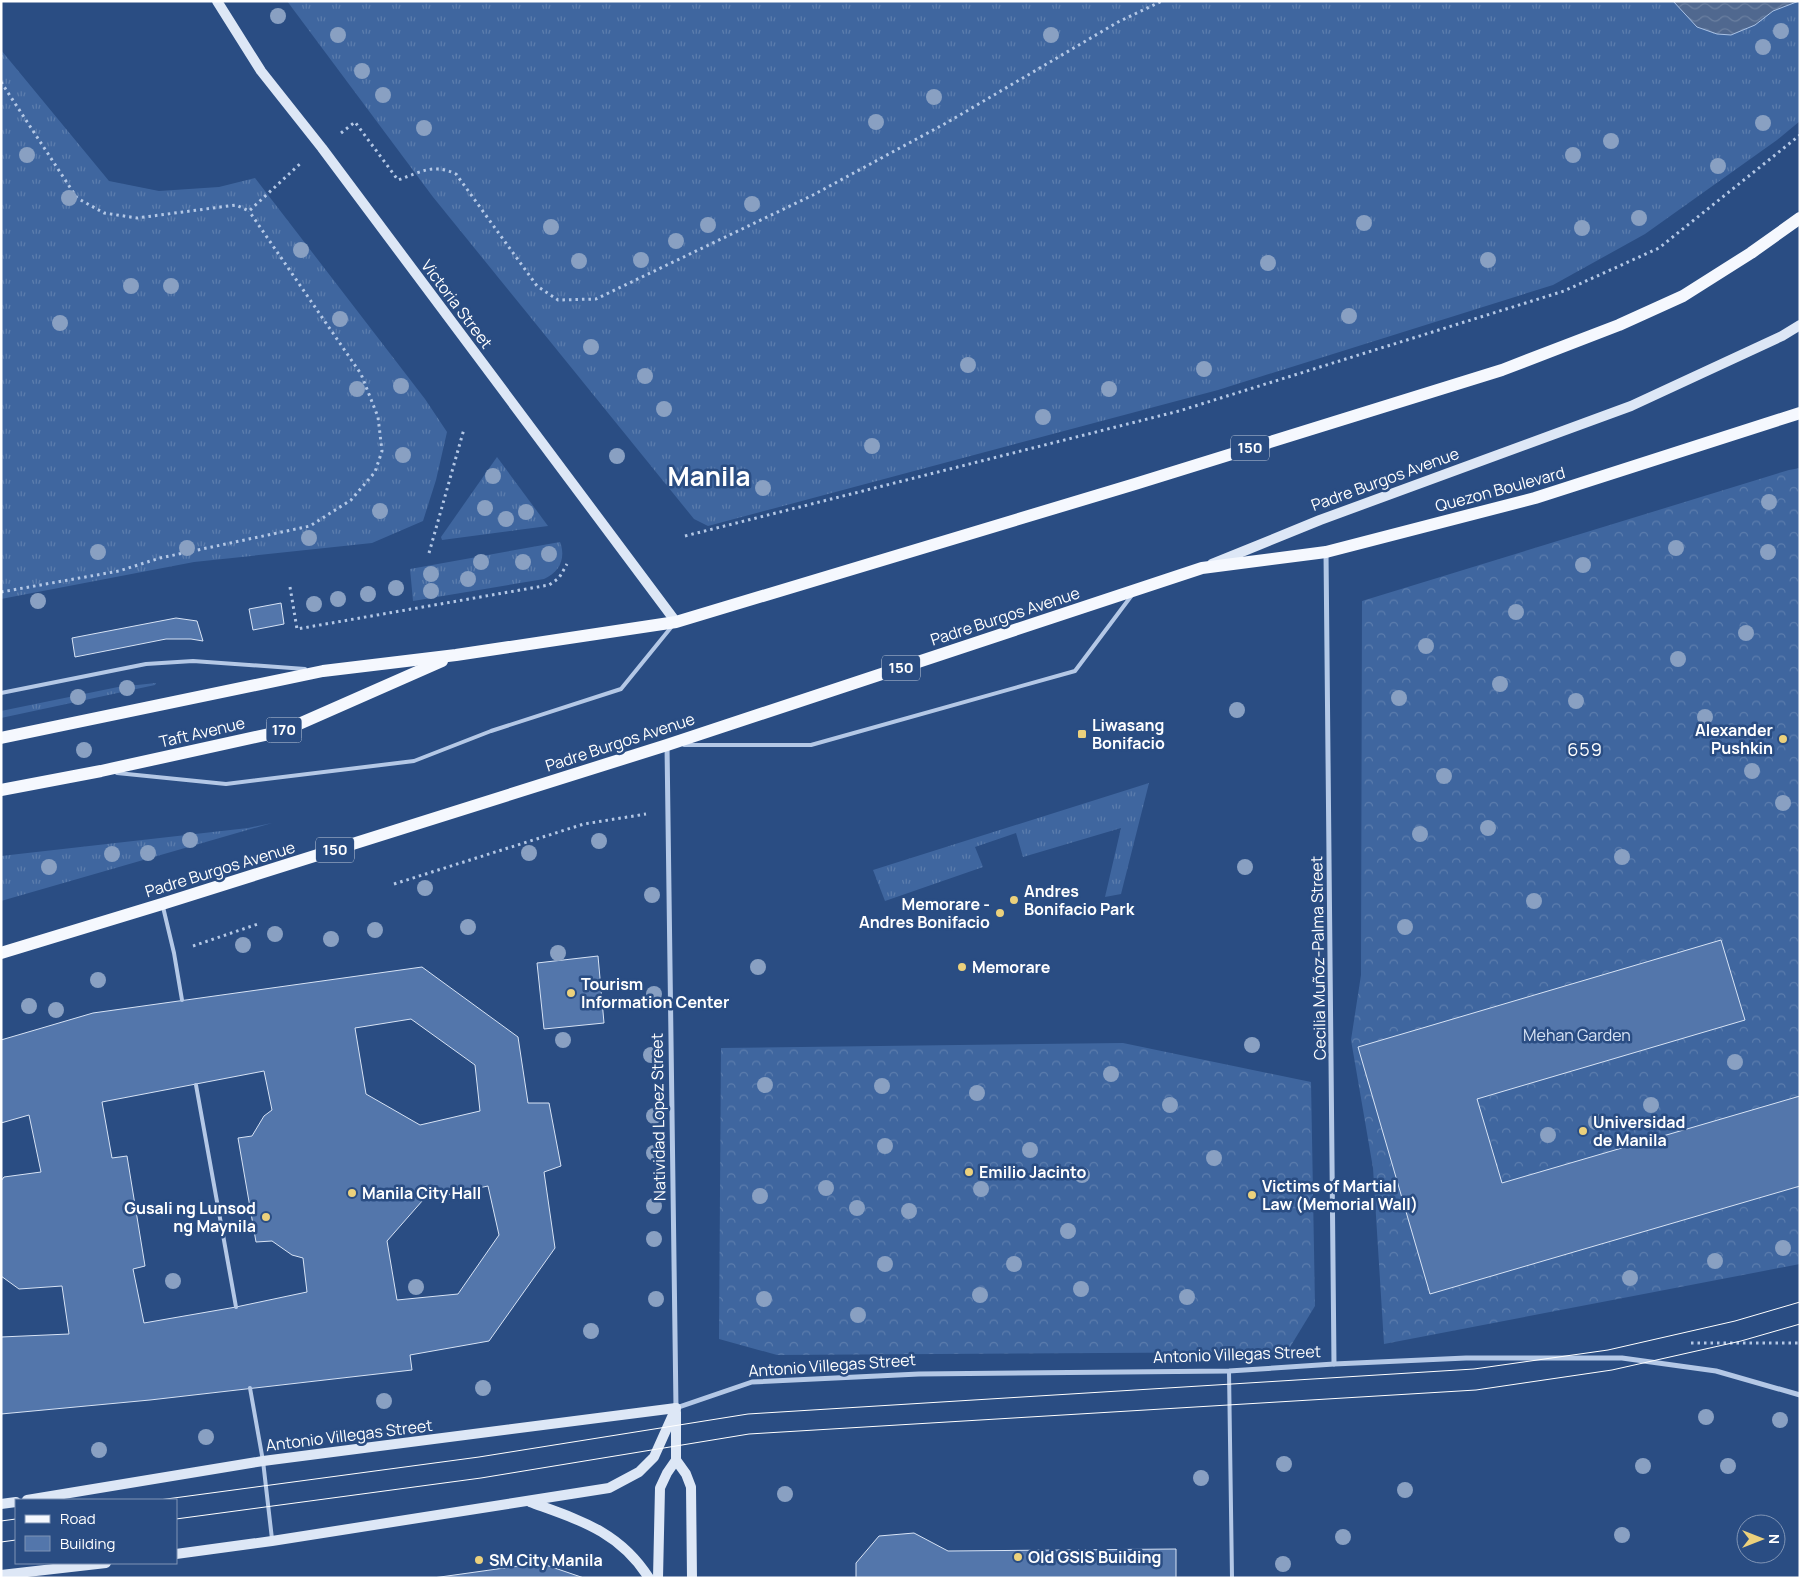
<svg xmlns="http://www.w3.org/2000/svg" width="1801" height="1579" font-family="Manrope,sans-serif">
<defs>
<pattern id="grass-tufts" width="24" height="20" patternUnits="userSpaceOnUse" patternTransform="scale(1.25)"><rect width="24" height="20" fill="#3f669f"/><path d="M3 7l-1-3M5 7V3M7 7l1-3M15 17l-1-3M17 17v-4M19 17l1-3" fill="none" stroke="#5c7dad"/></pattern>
<pattern id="forest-crowns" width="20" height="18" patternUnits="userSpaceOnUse" patternTransform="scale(1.25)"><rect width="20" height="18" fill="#3f669f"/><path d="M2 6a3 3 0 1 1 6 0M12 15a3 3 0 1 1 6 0" fill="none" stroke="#5c7dad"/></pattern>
<pattern id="water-waves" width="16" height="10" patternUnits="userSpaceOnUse" patternTransform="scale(1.25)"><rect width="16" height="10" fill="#50688f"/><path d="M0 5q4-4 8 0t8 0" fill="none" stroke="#6a7fa0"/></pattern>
</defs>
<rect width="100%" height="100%" fill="#2a4d83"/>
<g fill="url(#grass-tufts)">
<path d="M 287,1 L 1800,1 L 1800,121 L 1777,140 L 1645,234 L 1553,285 L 1218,390 L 708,526 L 694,519 L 433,197 Z"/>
<path d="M 1,50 L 109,181 L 159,191 L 219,187 L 255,178 L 425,399 L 447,432 L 436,480 L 423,521 L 372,543 L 194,562 L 1,599 Z"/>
<path d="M 497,457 L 548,526 L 442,540 L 441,537 Z"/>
<path d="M 560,542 C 566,558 560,572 544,579 L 413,601 L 410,569 Z"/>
<path d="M 156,683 L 155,685 L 1,718 L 1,711 L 118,687 Z"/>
<path d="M 1149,783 L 1121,894 L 1105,897 L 1121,828 L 1023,857 L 1016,833 L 975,847 L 983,867 L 885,901 L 873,870 Z"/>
<path d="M 272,823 L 1,901 L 1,856 L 248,828 Z"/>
</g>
<g fill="url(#forest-crowns)">
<path d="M 1800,468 L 1800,1264 L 1384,1344 L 1373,1168 L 1351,1040 L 1361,975 L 1362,601 L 1789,470 Z"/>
<path d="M 1123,1043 L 1311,1082 L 1315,1306 L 1287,1352 L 777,1355 L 719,1339 L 721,1048 Z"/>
</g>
<path fill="url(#water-waves)" stroke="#a9c2e6" d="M 1673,1 L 1799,1 L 1773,11 L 1755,25 L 1731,35 L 1717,34 L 1697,27 Z"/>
<g fill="#5376ab" stroke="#d7e3f5" fill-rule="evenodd">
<path d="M 281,603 L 284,624 L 253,630 L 249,609 Z"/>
<path d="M 176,618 L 197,621 L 203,641 L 191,639 L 166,639 L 75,657 L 72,638 Z"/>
<path d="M 1721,940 L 1745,1020 L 1477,1099 L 1502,1183 L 1800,1096 L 1800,1186 L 1430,1294 L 1358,1047 Z"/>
<path d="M 598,956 L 604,1023 L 544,1029 L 537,963 Z"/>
<path d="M 422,967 L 518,1037 L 528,1103 L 549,1103 L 561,1166 L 544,1172 L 555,1248 L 489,1341 L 410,1355 L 412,1370 L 150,1400 L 1,1414 L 1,1337 L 69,1334 L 62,1286 L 19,1289 L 1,1276 L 1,1181 L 4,1177 L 41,1172 L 29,1115 L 1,1123 L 1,1040 L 93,1013 ZM 411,1019 L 475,1065 L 480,1111 L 420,1125 L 366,1094 L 355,1028 ZM 264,1071 L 272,1110 L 264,1116 L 252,1136 L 238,1138 L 256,1242 L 272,1241 L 292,1255 L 303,1258 L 307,1292 L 236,1307 L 144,1323 L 133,1269 L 145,1266 L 127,1156 L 112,1158 L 102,1102 ZM 488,1186 L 499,1235 L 458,1294 L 397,1300 L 387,1241 L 423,1200 Z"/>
<path d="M 914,1533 L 948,1551 L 1176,1549 L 1176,1578 L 856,1578 L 856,1563 L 879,1536 Z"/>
<path d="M 540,1563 L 584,1578 L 433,1578 Z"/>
</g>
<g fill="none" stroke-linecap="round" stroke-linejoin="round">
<g stroke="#b4c8e6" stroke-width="3" stroke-dasharray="2.5 4" stroke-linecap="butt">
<path d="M 1,82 L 77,198 L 104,213 L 137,218 L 236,205 L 249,211 L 302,162"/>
<path d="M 341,133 L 355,122 L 398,180 C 421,172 433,163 456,174 L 537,286 L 558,300 L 596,299 L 813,195 L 948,122 L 1118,22 L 1162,1"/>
<path d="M 685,536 L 1179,411 L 1564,291 L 1659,248 L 1800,135"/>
<path d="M 429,553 L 464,429"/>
<path d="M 290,587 L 297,629 L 549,585 L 559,578 L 567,564"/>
<path d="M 1,592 L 119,571 L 160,558 L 310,526 L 351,500 L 375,472 L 382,451 L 378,417 L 361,374 L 249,211"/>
<path d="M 394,884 L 584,824 L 646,814"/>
<path d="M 193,946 L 258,924"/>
<path d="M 1691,1343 L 1800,1343"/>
</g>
<g stroke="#b4c8e6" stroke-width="4">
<path d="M 1,693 L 146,664 L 193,661 L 305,669"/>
<path d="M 684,745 L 811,745 L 1075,671 L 1132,595"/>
<path d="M 117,773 L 226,784 L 414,761 L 491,731 L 621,689 L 673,625"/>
<path d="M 163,907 L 174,953 L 182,1000"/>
<path d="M 196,1085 L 236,1307"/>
<path d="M 1229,1371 L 1232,1578"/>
<path d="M 250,1388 L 263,1461 L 272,1539"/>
</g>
<g stroke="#b4c8e6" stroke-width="5">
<path d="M 1326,552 L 1334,1364"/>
<path d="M 667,745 L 676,1408 L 752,1382 L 919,1374 L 1229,1371 L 1334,1364 L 1466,1358 L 1622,1358 L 1716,1371 L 1800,1395"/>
</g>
<g stroke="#dde7f6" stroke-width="10">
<path d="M 217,1 L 261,71 L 322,148 L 676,622"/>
<path d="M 1212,564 L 1320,520 L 1631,406 L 1782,336 L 1800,325"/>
<path d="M 676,1412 L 676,1460 L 686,1474 L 691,1487 L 692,1578"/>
<path d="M 27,1500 L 263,1461 L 676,1408"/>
<path d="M 530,1502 C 579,1520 619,1531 649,1578"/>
<path d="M 1,1504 L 16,1502"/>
<path d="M 176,1554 L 272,1541 L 609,1488 L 639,1472 L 654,1457 L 676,1408"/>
<path d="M 1,1575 L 106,1563"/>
<path d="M 658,1578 L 660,1488 L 667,1473 L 676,1460"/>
</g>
<g stroke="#f5f8fe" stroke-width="12">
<path d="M 1,738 L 323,671 L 456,655 L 676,622 L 1135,484 L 1502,370 L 1619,325 L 1683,296 L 1751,253 L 1800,218"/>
<path d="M 1,790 L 101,771 L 283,731 L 442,661"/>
<path d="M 1,953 L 162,904 L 667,745 L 1202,568 L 1326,552 L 1535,498 L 1800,413"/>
</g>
<g stroke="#fff" stroke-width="1">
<path d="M 159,1500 L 479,1457 L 748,1414 L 1474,1369 L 1608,1350 L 1735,1321 L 1800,1302"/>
<path d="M 176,1519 L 481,1478 L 749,1434 L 1476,1390 L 1612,1370 L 1741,1341 L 1800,1324"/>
<path d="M 1,1521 L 16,1519"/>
<path d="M 1,1542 L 16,1540"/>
</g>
</g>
<g fill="#89a0c2">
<circle cx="278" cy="16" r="8"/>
<circle cx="1781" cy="31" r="8"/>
<circle cx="338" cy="35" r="8"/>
<circle cx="1051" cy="35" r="8"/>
<circle cx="1763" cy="47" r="8"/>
<circle cx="362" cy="71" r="8"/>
<circle cx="383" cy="95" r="8"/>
<circle cx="934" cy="97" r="8"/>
<circle cx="876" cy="122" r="8"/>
<circle cx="1763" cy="123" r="8"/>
<circle cx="424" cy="128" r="8"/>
<circle cx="1611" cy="141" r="8"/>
<circle cx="27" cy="155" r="8"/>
<circle cx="1573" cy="155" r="8"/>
<circle cx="1718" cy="166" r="8"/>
<circle cx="69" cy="198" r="8"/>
<circle cx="752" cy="204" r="8"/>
<circle cx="1639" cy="218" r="8"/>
<circle cx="1364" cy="223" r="8"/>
<circle cx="708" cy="225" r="8"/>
<circle cx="551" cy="227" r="8"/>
<circle cx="1582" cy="228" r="8"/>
<circle cx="676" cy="241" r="8"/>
<circle cx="301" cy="250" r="8"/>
<circle cx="641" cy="260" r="8"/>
<circle cx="1488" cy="260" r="8"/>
<circle cx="579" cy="261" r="8"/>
<circle cx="1268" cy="263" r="8"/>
<circle cx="131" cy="286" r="8"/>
<circle cx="171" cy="286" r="8"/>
<circle cx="1349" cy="316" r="8"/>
<circle cx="340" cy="319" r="8"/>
<circle cx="60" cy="323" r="8"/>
<circle cx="591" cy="347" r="8"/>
<circle cx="968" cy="365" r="8"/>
<circle cx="1204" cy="369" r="8"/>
<circle cx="645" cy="376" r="8"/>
<circle cx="401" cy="386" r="8"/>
<circle cx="357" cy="389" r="8"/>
<circle cx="1109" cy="389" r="8"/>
<circle cx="664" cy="409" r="8"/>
<circle cx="1043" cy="417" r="8"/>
<circle cx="872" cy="446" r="8"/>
<circle cx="403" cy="455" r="8"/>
<circle cx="617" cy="456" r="8"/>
<circle cx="493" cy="476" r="8"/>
<circle cx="763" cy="488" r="8"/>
<circle cx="1769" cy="502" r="8"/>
<circle cx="485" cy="508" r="8"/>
<circle cx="380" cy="511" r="8"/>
<circle cx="526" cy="512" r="8"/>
<circle cx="506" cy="519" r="8"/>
<circle cx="309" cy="538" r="8"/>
<circle cx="187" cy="548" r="8"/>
<circle cx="1676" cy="548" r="8"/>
<circle cx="98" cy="552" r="8"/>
<circle cx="1768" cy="552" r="8"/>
<circle cx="549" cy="554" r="8"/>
<circle cx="481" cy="562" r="8"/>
<circle cx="523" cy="562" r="8"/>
<circle cx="1583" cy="565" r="8"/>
<circle cx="431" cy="574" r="8"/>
<circle cx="468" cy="579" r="8"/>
<circle cx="396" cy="588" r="8"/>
<circle cx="431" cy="591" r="8"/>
<circle cx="368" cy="594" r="8"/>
<circle cx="338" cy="599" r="8"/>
<circle cx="38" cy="601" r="8"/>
<circle cx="314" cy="604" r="8"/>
<circle cx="1516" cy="612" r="8"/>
<circle cx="1746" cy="633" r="8"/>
<circle cx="1426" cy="646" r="8"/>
<circle cx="1678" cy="659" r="8"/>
<circle cx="1500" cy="684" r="8"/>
<circle cx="127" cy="688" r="8"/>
<circle cx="78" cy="697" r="8"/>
<circle cx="1399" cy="698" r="8"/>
<circle cx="1576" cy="701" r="8"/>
<circle cx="1237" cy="710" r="8"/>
<circle cx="1705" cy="717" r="8"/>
<circle cx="84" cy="750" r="8"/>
<circle cx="1752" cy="771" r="8"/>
<circle cx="1444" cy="776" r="8"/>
<circle cx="1783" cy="803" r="8"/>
<circle cx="1488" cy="828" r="8"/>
<circle cx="1420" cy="834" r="8"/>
<circle cx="190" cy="840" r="8"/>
<circle cx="599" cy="841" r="8"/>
<circle cx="148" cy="853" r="8"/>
<circle cx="529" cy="853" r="8"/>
<circle cx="112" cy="854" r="8"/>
<circle cx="1622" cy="857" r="8"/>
<circle cx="49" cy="867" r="8"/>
<circle cx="1245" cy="867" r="8"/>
<circle cx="425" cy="888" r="8"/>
<circle cx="652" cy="895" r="8"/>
<circle cx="1534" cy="901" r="8"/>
<circle cx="468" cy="927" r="8"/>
<circle cx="1405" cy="927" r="8"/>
<circle cx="375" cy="930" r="8"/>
<circle cx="275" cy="934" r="8"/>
<circle cx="331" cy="939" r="8"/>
<circle cx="243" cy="945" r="8"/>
<circle cx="558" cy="953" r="8"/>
<circle cx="758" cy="967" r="8"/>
<circle cx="98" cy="980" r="8"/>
<circle cx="654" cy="994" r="8"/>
<circle cx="29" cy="1006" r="8"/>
<circle cx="56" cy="1010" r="8"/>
<circle cx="563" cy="1040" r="8"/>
<circle cx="1252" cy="1045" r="8"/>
<circle cx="651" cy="1055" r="8"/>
<circle cx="1735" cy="1062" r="8"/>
<circle cx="1111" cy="1074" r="8"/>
<circle cx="765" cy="1085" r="8"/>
<circle cx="882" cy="1086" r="8"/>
<circle cx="977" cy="1093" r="8"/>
<circle cx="1170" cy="1105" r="8"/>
<circle cx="1651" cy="1105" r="8"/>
<circle cx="654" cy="1116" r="8"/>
<circle cx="1596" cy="1122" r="8"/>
<circle cx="1548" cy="1135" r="8"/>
<circle cx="885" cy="1146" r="8"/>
<circle cx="1030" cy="1150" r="8"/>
<circle cx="654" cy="1153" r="8"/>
<circle cx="1214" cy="1158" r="8"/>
<circle cx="1082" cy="1175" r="8"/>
<circle cx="826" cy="1188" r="8"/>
<circle cx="981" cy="1189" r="8"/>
<circle cx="760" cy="1196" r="8"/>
<circle cx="654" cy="1206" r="8"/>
<circle cx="857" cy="1208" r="8"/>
<circle cx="909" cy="1211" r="8"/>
<circle cx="1068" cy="1231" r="8"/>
<circle cx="654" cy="1239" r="8"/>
<circle cx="1783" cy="1248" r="8"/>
<circle cx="1715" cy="1261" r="8"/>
<circle cx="885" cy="1264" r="8"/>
<circle cx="1014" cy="1264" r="8"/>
<circle cx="1630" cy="1278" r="8"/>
<circle cx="173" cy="1281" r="8"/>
<circle cx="416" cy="1287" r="8"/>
<circle cx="1081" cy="1289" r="8"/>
<circle cx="980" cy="1295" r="8"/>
<circle cx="1187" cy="1297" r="8"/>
<circle cx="656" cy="1299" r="8"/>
<circle cx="764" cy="1299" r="8"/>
<circle cx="858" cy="1315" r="8"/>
<circle cx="591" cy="1331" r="8"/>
<circle cx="483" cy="1388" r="8"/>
<circle cx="384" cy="1401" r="8"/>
<circle cx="1706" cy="1417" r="8"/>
<circle cx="1780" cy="1420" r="8"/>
<circle cx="206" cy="1437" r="8"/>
<circle cx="99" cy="1450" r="8"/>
<circle cx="1284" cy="1464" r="8"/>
<circle cx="1643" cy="1466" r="8"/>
<circle cx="1728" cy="1466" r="8"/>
<circle cx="1201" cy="1478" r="8"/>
<circle cx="1405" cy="1490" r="8"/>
<circle cx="785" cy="1494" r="8"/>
<circle cx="1622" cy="1535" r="8"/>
<circle cx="1343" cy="1537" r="8"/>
<circle cx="1283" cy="1564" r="8"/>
</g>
<g fill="#ecd17c" stroke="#2a4d83" stroke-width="2">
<rect x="1077" y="729" width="10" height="10" rx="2.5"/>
<circle cx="1783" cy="739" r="5"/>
<circle cx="1014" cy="900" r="5"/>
<circle cx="1000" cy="913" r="5"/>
<circle cx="962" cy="967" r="5"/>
<circle cx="571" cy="993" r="5"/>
<circle cx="1583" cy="1131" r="5"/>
<circle cx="969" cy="1172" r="5"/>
<circle cx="352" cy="1193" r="5"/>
<circle cx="1252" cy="1195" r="5"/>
<circle cx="266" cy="1217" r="5"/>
<circle cx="1018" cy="1557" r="5"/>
<circle cx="479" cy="1560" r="5"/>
</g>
<g text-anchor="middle" stroke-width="5" stroke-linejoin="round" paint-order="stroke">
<g fill="#2a4d83" stroke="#bfcada" stroke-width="1">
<rect x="1231" y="435.5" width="38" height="25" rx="4"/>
<rect x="882" y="655.5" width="38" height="25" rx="4"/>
<rect x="266.5" y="717.5" width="35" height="25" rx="4"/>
<rect x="316" y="837.5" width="38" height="25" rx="4"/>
</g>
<g font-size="15" font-weight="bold" fill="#fff">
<text x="1250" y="453">150</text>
<text x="901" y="673">150</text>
<text x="284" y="735">170</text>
<text x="335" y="855">150</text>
</g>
<g font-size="16" fill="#fff" stroke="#2a4d83">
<text transform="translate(457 304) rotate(53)" y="6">Victoria Street</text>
<text transform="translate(1385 479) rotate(-20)" y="6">Padre Burgos Avenue</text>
<text transform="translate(1500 489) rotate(-15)" y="6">Quezon Boulevard</text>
<text transform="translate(1005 616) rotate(-18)" y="6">Padre Burgos Avenue</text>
<text transform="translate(202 732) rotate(-13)" y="6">Taft Avenue</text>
<text transform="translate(620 742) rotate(-18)" y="6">Padre Burgos Avenue</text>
<text transform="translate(220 869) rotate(-17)" y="6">Padre Burgos Avenue</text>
<text transform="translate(1318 958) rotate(-91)" y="6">Cecilia Muñoz-Palma Street</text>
<text transform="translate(658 1117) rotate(-91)" y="6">Natividad Lopez Street</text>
<text transform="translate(1237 1354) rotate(-2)" y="6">Antonio Villegas Street</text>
<text transform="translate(832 1365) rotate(-4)" y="6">Antonio Villegas Street</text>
<text transform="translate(349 1435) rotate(-7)" y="6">Antonio Villegas Street</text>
</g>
<g font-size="16" font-weight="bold" fill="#fff" stroke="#2a4d83" text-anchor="start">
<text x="1092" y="731">Liwasang<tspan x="1092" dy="18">Bonifacio</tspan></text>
<text x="1773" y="736" text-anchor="end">Alexander<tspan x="1773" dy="18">Pushkin</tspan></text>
<text x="1024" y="897">Andres<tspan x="1024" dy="18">Bonifacio Park</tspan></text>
<text x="990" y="910" text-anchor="end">Memorare -<tspan x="990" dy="18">Andres Bonifacio</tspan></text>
<text x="972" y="973">Memorare</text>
<text x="581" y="990">Tourism<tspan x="581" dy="18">Information Center</tspan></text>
<text x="1593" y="1128">Universidad<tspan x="1593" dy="18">de Manila</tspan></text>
<text x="979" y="1178">Emilio Jacinto</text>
<text x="1262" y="1192">Victims of Martial<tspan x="1262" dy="18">Law (Memorial Wall)</tspan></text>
<text x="362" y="1199">Manila City Hall</text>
<text x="256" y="1214" text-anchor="end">Gusali ng Lunsod<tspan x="256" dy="18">ng Maynila</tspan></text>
<text x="1028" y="1563">Old GSIS Building</text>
<text x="489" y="1566">SM City Manila</text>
</g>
<g font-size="16" fill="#d7e3f5" stroke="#2a4d83">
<text x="1577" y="1041">Mehan Garden</text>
</g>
<g font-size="18" letter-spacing="1" fill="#fff" stroke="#2a4d83">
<text x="1585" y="756">659</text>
</g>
<g font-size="26" font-weight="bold" fill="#fff" stroke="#2a4d83">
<text x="709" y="486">Manila</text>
</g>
</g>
<rect width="1801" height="1579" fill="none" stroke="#ffffff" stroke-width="5"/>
<rect x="15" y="1499" width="162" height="65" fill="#2a4d83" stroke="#7f94b5"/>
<rect x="25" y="1515" width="25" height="8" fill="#f5f8fe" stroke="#7f94b5"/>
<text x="60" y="1524" font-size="15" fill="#ffffff">Road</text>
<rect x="25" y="1536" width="25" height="15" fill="#5376ab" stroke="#7f94b5"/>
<text x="60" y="1549" font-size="15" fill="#ffffff">Building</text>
<g transform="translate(1761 1539) rotate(90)"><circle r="24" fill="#2a4d83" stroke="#7f94b5"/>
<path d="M0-4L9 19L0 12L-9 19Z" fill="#ecd17c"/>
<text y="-8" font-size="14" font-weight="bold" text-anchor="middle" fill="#ffffff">N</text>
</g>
</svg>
